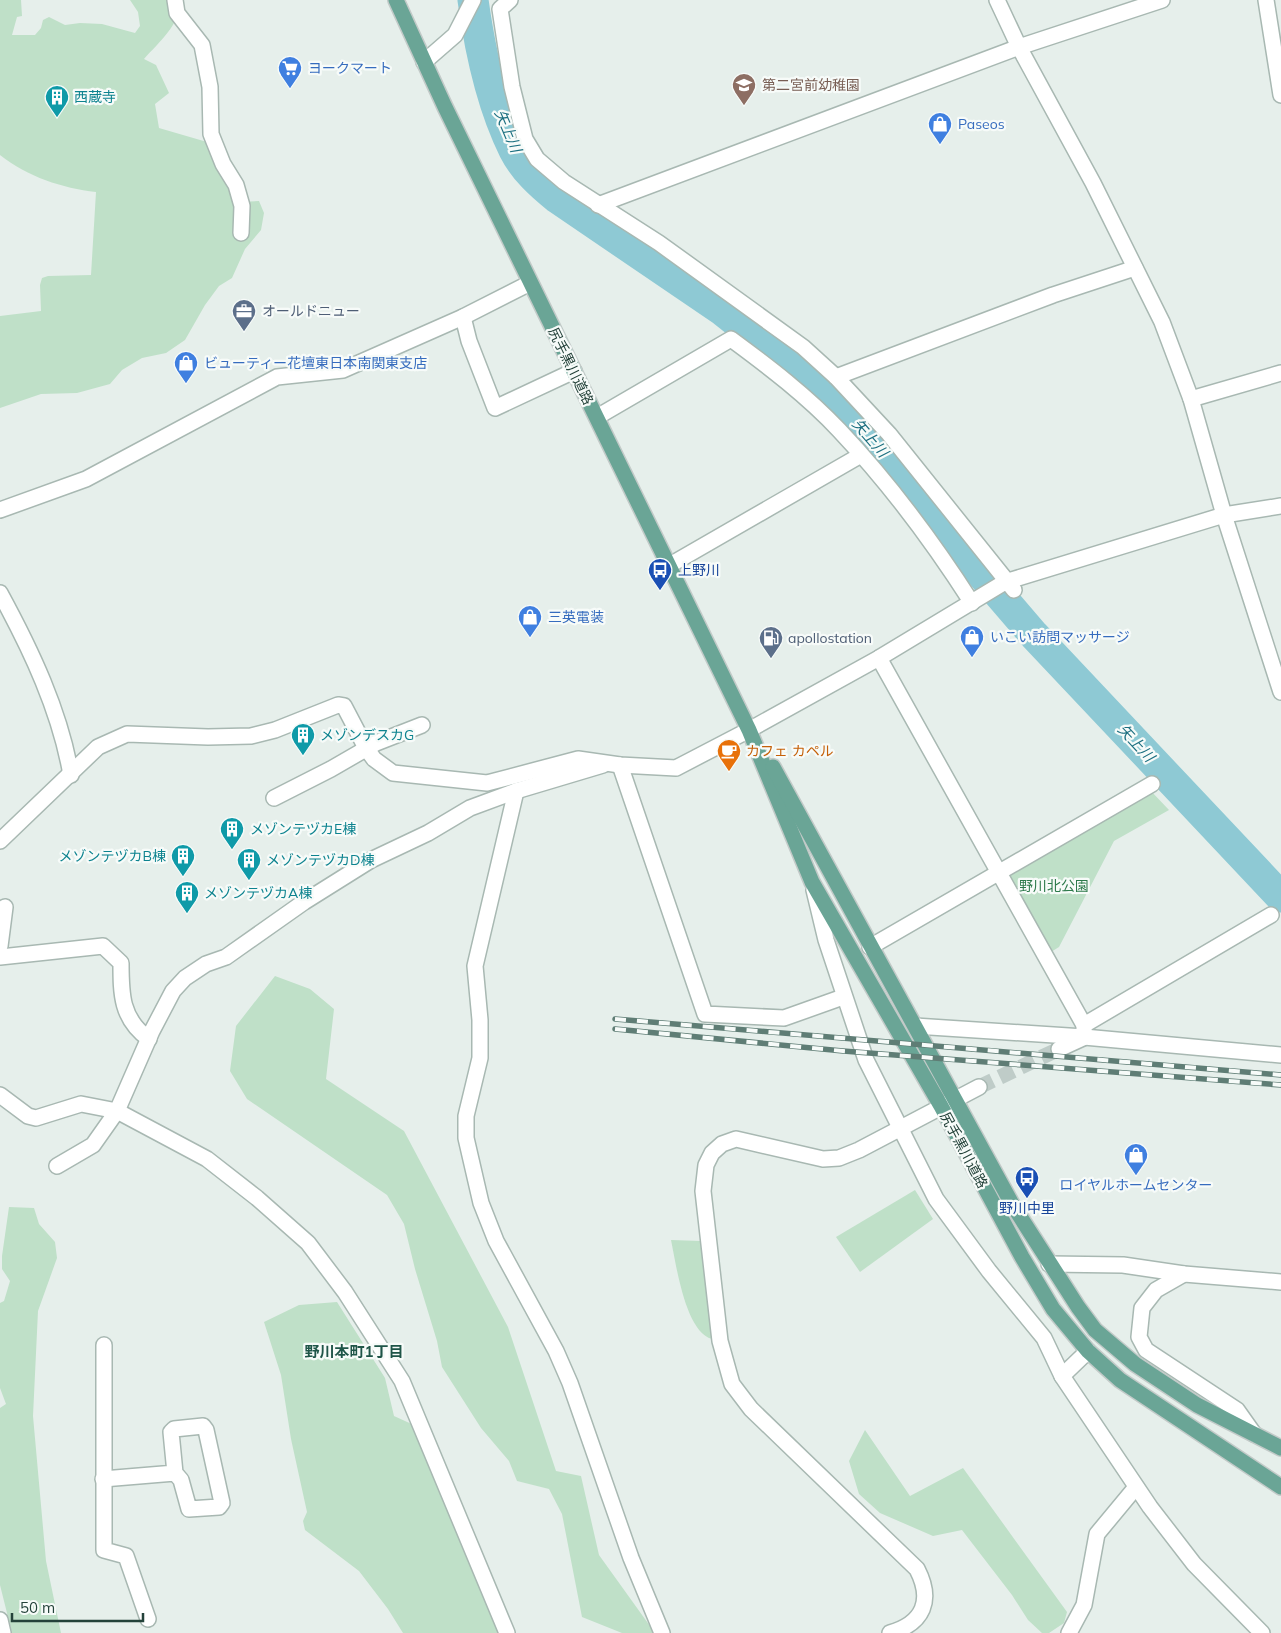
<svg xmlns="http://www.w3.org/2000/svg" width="1281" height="1633" font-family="Mulish,'Noto Sans JP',sans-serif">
<rect width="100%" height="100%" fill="#e6efeb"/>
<g fill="#bfe0c8">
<path d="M 0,0 L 21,0 L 22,16 L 17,17 L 12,35 L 35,35 L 41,28 L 43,20 L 49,17 L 65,25 L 80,23 L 102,24 L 135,33 L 140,26 L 138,12 L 130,0 L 181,0 C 180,25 159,42 144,59 L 156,65 L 169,93 L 155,104 L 159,128 L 207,142 L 238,202 L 259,201 L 264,213 L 261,230 L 245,249 L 232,278 L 219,286 L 205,305 L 185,340 L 166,353 L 142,358 L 122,370 L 110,384 L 77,393 L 41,394 L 0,408 L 0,316 L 41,311 L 40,285 L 42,278 L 48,276 L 91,275 L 96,192 C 62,188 28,177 0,155 Z"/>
<path d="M 1150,790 L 1169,810 L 1114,841 L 1059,947 L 1051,952 L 1009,874 Z"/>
<path d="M 275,976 L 310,989 L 334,1009 L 326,1079 L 404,1131 L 508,1327 L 556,1471 L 581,1476 L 599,1555 L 655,1633 L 622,1633 L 582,1617 L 562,1514 L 549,1489 L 517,1481 L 509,1461 L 481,1428 L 442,1367 L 437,1341 L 415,1269 L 404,1224 L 387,1195 L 247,1099 L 230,1071 L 236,1026 Z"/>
<path d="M 915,1190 L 933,1219 L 860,1272 L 836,1237 Z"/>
<path d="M 9,1207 L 34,1208 L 39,1224 L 55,1242 L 57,1258 L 38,1311 L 33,1416 L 46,1561 L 61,1633 L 12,1633 L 0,1585 L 0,1408 L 6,1404 L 0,1388 L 0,1303 L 4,1301 L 10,1281 L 2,1269 L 2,1256 Z"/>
<path d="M 671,1240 L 701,1241 L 712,1339 C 685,1332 676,1263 671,1240 Z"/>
<path d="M 337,1302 L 385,1378 L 394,1416 L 416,1426 L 499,1633 L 403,1633 L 388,1609 L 359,1571 L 305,1530 L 303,1521 L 307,1512 L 291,1439 L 281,1375 L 264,1322 L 299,1305 Z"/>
<path d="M 865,1430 L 910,1496 L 963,1468 L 1067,1612 L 1064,1623 L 1049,1633 L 1042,1633 L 1028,1620 L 1012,1595 L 962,1530 L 933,1536 L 880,1513 L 859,1494 L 849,1461 Z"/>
</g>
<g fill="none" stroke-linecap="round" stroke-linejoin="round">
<path stroke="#8ec9d4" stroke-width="31" d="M 473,0 C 480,51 491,104 514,150 C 524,170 541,185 557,198 L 723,311 L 833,398 L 870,437 L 978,570 L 1034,635 L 1281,897"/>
<path stroke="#bfccc8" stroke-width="15" stroke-dasharray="15 8" stroke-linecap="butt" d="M 979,1087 L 1059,1049"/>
<g stroke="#a8b8b2" stroke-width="18">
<g id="minor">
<path d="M 175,0 L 177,13 L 202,45 L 210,87 L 211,134 L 223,164 L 236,185 L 242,206 L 241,233"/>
<path d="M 510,0 L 500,9 L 512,87 L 525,139 L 537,159 L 564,182 L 659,243 L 803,347 L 836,377 L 889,434 L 1014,590"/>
<path d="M 997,0 L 1019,47 L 1093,183 L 1162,322 L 1191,399 L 1224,515 L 1281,692"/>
<path d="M 1266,0 L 1281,95"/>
<path d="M 424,62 L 455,35 L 473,0"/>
<path d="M 598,205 L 1019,47 L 1162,0"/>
<path d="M 463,317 L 469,341 L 495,408 L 574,371"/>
<path d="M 836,377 L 1053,295 L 1135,268"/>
<path d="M 1191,399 L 1281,373"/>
<path d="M 597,417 L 731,339 C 769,367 807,396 839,430 C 889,483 933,542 972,603"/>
<path d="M 0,510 L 86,479 L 277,377 L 343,370 L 463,317 L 530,283"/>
<path d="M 670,565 L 861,455"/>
<path d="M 0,593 C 31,650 60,711 71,775"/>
<path d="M 879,658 L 1084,1025 L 1084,1037"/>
<path d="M 620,765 L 705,1014 L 784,1018 L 843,997"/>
<path d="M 516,791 L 475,966 L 480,1020 L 480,1058 L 466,1116 L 466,1138 L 481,1203 L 496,1241 L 556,1351 L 570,1383 L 631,1558 L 662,1633"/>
<path d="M 274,798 L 331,769 L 376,743 L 422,725"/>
<path d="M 0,841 L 98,747 L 127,734 L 208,737 L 251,736 L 275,730 L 338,705 L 344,706 L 366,748 L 374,759 L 393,773 L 487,783 L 578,759 L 620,765 L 676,768 L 749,730 L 879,658 L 1005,582 L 1224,515 L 1281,506"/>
<path d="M 814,890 L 826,940 L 866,1060 L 936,1199 L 989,1271 L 1044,1338 L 1062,1376 L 1150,1507 L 1194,1564 L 1262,1633"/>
<path d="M 0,946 L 5,907"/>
<path d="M 870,947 L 1152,784"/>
<path d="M 0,957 L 103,946 L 121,963 C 121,994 121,1019 149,1039"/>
<path d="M 1084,1025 L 1271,915"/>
<path d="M 915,1026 L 1084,1037 L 1281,1055"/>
<path d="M 1059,1049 L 1083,1038"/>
<path d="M 0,1095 L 28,1116 L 36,1118 L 81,1104 L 117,1111 L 207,1159 L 257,1198 L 308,1243 L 345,1292 L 402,1381 L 507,1633"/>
<path d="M 57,1166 L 93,1145 L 117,1111 L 152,1031 L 173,991 L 185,978 L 206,964 L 226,957 L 304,902 L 371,860 L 428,833 L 470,808 L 516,791 L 603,765"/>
<path d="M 1049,1264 L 1123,1265 L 1184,1274 L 1281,1282"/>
<path d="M 1184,1274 L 1156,1290 L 1142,1308 L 1139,1337 L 1146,1350 L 1237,1410 L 1254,1434"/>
<path d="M 104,1345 L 104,1550 L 126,1556 L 148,1619"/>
<path d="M 1062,1376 L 1088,1351"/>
<path d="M 103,1479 L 175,1473 L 171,1432 L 174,1429 L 203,1426 L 206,1430 L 222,1503 L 219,1507 L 189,1509 L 181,1480 L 175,1473"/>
<path d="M 0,1620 L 3,1633"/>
<path d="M 890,1633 C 924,1623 933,1600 917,1569 L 751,1409 L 732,1384 L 720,1341 L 703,1191 L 706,1165 L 712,1153 L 722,1144 L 736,1139 L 823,1159 L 839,1158 L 859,1150 L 979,1087"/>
<path d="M 1069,1633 L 1084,1605 L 1097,1534 L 1136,1487"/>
</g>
</g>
<g stroke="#c2cac8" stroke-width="18">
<g id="major">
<path d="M 396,0 L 445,107 L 749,730 L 812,882 L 941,1106 L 1022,1257 L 1053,1309 L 1088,1351 L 1120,1380 L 1281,1487"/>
<path d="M 773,767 L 1012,1204 L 1078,1307 L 1095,1330 L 1135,1364 L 1197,1405 L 1281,1448"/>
</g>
</g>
<use href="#minor" stroke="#fff" stroke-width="15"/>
<use href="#major" stroke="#6aa596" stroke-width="15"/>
<g stroke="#5f7d75" stroke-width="5.5">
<g id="rail">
<path d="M 615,1019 L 1281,1075"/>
<path d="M 615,1029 L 843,1051 L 1281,1085"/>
</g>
</g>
<use href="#rail" stroke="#f7fbf9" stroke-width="4" stroke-dasharray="11" stroke-linecap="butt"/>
</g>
<defs>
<g id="supermarket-pin" transform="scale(1.25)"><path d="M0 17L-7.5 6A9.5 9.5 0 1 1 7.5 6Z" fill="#3f7fe0" stroke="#f7fbf9"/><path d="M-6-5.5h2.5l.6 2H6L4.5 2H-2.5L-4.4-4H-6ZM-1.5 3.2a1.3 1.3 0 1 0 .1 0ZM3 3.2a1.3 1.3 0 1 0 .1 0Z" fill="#fff"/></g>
<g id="school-pin" transform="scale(1.25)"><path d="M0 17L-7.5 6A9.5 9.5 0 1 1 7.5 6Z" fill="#8d6e63" stroke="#f7fbf9"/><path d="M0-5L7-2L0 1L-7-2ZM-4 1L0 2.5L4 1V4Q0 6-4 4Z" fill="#fff"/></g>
<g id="building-pin" transform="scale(1.25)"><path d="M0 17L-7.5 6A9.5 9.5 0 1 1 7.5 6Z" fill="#0f9aa8" stroke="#f7fbf9"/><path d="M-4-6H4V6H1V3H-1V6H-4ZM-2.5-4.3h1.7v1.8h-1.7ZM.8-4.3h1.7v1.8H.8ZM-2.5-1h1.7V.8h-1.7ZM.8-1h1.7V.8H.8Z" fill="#fff"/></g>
<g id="shop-pin" transform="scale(1.25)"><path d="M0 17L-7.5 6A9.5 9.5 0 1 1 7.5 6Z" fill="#3f7fe0" stroke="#f7fbf9"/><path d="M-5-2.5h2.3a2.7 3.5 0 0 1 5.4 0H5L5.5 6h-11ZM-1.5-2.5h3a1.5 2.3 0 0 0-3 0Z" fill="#fff"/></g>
<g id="office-pin" transform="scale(1.25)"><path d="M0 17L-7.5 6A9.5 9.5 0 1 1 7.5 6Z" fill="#5c6f8a" stroke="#f7fbf9"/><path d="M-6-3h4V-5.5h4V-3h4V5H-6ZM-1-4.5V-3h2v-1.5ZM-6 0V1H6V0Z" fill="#fff"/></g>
<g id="bus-pin" transform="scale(1.25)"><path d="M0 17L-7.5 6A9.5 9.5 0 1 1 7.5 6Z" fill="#1a4fb4" stroke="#f7fbf9"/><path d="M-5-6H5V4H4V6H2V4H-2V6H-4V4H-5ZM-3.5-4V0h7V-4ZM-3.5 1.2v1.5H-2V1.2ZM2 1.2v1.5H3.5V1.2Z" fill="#fff"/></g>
<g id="fuel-pin" transform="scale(1.25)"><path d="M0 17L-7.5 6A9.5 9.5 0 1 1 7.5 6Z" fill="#5c6f8a" stroke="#f7fbf9"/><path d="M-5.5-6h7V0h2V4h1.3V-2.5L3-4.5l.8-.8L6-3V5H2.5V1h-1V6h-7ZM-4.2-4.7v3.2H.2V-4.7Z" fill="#fff"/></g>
<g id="cafe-pin" transform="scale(1.25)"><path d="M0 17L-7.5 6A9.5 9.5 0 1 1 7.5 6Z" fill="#e8710a" stroke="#f7fbf9"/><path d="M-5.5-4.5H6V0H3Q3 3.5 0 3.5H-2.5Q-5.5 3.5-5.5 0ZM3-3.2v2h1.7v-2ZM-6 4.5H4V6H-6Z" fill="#fff"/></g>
</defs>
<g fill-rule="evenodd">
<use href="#supermarket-pin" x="290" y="68"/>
<use href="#school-pin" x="744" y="85"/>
<use href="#building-pin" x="57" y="97"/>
<use href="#shop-pin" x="940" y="124"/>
<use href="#office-pin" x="244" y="311"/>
<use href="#shop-pin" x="186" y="363"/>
<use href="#bus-pin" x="660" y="570"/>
<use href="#shop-pin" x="530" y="617"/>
<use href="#shop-pin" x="972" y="637"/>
<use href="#fuel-pin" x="771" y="638"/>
<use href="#building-pin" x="303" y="735"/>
<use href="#cafe-pin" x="729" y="751"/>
<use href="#building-pin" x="232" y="829"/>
<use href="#building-pin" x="183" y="856"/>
<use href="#building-pin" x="249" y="860"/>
<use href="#building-pin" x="187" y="893"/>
<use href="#shop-pin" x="1136" y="1155"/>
<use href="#bus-pin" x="1027" y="1178"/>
</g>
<g text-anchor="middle" stroke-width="4.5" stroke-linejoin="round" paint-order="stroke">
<g font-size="14" fill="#366cbe" stroke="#f7fbf9" text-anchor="start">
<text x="308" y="73">ヨークマート</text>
<text x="958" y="129">Paseos</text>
<text x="204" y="368">ビューティー花壇東日本南関東支店</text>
<text x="548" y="622">三英電装</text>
<text x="990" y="642">いこい訪問マッサージ</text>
<text x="1136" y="1190" text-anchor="middle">ロイヤルホームセンター</text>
</g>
<g font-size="14" fill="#785e54" stroke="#f7fbf9" text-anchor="start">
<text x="762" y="90">第二宮前幼稚園</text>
</g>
<g font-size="14" fill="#0d838f" stroke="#f7fbf9" text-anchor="start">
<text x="74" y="102">西蔵寺</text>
<text x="320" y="740">メゾンデスカG</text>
<text x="250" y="834">メゾンテヅカE棟</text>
<text x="166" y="861" text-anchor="end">メゾンテヅカB棟</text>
<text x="266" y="865">メゾンテヅカD棟</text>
<text x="204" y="898">メゾンテヅカA棟</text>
</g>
<g font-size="14" fill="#4e5e75" stroke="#f7fbf9" text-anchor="start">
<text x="262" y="316">オールドニュー</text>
<text x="788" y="643">apollostation</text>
</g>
<g font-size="14" fill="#24423a" stroke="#f7fbf9">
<text transform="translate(571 366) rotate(64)" y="5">尻手黒川道路</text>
<text transform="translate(964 1150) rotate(62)" y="5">尻手黒川道路</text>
</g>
<g font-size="14" fill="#164399" stroke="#f7fbf9" text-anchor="start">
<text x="678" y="575">上野川</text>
<text x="1027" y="1213" text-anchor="middle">野川中里</text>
</g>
<g font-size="14" fill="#c56008" stroke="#f7fbf9" text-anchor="start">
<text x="746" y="756">カフェ カペル</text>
</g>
<g font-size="14" fill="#2d7a4b" stroke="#f7fbf9">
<text x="1054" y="891">野川北公園</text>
</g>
<g font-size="15" font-style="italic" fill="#1c6f80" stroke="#f7fbf9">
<text transform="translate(508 131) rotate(67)" y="5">矢上川</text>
<text transform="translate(870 438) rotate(49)" y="5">矢上川</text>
<text transform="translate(1136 743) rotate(47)" y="5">矢上川</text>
</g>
<g font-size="15" font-weight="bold" fill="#1f5548" stroke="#f7fbf9">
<text x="354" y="1357">野川本町1丁目</text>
</g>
</g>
<path d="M12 1613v8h131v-8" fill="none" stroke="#24423a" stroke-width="2.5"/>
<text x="20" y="1613" font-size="15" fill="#24423a" stroke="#f7fbf9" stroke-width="4" paint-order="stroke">50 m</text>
</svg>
